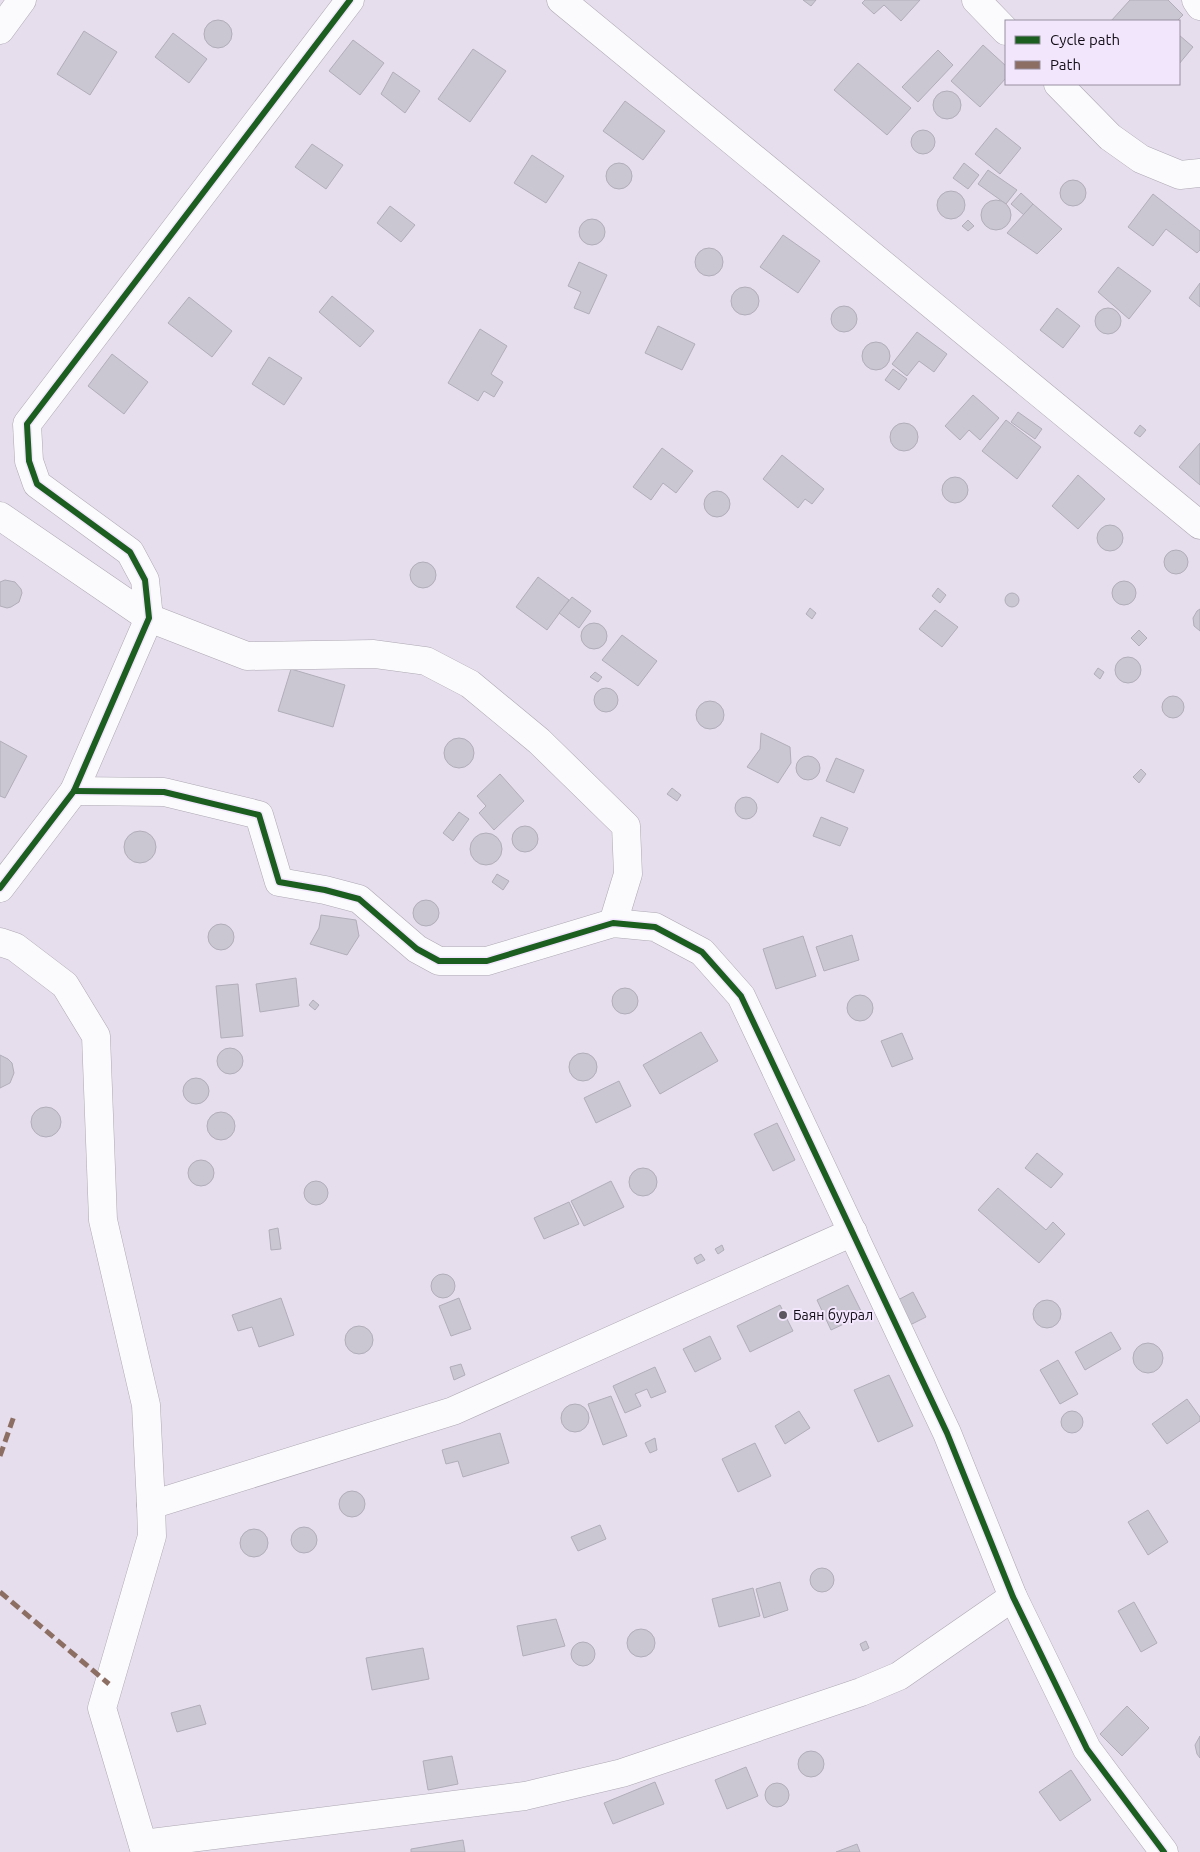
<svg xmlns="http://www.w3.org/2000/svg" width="1200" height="1852" font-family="Ubuntu,sans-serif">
<rect width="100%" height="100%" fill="#e6deed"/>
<g fill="#cac6d2" stroke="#b1adb9">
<path d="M 803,0 L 816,0 L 811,6 Z"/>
<path d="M 865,0 L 920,0 L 901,21 L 884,5 L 874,14 L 862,3 Z"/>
<path d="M 1130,0 L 1168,0 L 1183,15 L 1177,21 L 1111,21 Z"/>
<circle cx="218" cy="34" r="14"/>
<path d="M 84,31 L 117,52 L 90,95 L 57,74 Z"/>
<path d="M 173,33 L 207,59 L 189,83 L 155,57 Z"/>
<path d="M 1179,35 L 1193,47 L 1179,64 Z"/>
<path d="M 353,40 L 384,63 L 360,95 L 329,71 Z"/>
<path d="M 983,45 L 1006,66 L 1006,78 L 980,107 L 951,81 Z"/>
<path d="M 473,49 L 506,71 L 470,122 L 438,99 Z"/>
<path d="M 938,50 L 953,65 L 918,102 L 902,87 Z"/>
<path d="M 858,63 L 911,108 L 887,135 L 834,90 Z"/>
<path d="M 393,72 L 420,91 L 405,113 L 381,94 Z"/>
<circle cx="947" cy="105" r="14"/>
<path d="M 625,101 L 665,131 L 643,160 L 603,131 Z"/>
<path d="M 996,128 L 1021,148 L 1000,174 L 975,154 Z"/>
<circle cx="923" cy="142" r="12"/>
<path d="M 312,144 L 343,165 L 326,189 L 295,167 Z"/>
<path d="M 532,155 L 564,176 L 546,203 L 514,183 Z"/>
<path d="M 964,163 L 979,175 L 968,189 L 953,178 Z"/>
<circle cx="619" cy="176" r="13"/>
<path d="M 988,170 L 1017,190 L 1006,204 L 978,184 Z"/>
<circle cx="1073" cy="193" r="13"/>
<circle cx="951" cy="205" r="14"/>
<path d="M 1021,193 L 1033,204 L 1024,215 L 1011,204 Z"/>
<path d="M 1153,194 L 1200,231 L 1200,250 L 1197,253 L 1166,229 L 1153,246 L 1128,227 Z"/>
<circle cx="996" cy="215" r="15"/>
<path d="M 1033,204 L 1062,229 L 1037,254 L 1007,233 Z"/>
<path d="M 390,206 L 415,225 L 401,242 L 377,223 Z"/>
<circle cx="592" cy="232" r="13"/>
<path d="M 968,220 L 974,226 L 968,231 L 962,226 Z"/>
<path d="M 783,235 L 820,261 L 798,293 L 760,267 Z"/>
<circle cx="709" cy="262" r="14"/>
<path d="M 579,262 L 607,275 L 589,314 L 574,308 L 581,292 L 568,286 Z"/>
<path d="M 1118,267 L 1151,291 L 1129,319 L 1098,292 Z"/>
<path d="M 1200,283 L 1200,307 L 1189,298 Z"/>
<circle cx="745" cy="301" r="14"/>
<path d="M 332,296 L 374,331 L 360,347 L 319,312 Z"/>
<path d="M 189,297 L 232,331 L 212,357 L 168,323 Z"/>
<circle cx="844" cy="319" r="13"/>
<circle cx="1108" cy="321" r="13"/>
<path d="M 1057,308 L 1080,326 L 1063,348 L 1040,330 Z"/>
<path d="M 658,326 L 695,344 L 682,370 L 645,353 Z"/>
<path d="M 480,329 L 507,346 L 491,374 L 503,382 L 494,397 L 484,391 L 478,401 L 448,383 Z"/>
<path d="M 917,332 L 947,354 L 934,372 L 919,361 L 907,376 L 892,364 Z"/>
<circle cx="876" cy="356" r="14"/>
<path d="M 112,354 L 148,382 L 124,414 L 88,386 Z"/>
<path d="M 269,357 L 302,378 L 284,405 L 252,384 Z"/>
<path d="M 893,369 L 907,379 L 899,390 L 885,380 Z"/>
<path d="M 973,395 L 999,418 L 980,440 L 969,430 L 960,440 L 945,426 Z"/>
<path d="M 1018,412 L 1042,429 L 1035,439 L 1011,422 Z"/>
<path d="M 1006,420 L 1041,447 L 1017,479 L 982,451 Z"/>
<circle cx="904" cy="437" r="14"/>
<path d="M 1140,425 L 1146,430 L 1140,437 L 1134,433 Z"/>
<path d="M 1200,443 L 1200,485 L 1179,467 Z"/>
<path d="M 662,448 L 693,471 L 676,493 L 663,483 L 651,500 L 633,487 Z"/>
<path d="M 782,455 L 824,489 L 812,504 L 805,499 L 798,508 L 763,479 Z"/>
<path d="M 1078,475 L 1105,499 L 1078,529 L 1052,506 Z"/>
<circle cx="955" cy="490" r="13"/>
<circle cx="717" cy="504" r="13"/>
<circle cx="1110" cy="538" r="13"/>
<circle cx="1176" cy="562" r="12"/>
<circle cx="423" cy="575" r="13"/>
<path d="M 538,577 L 569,600 L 547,630 L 516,607 Z"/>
<path d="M 5,580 L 15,582 L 21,589 L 22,593 L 19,602 L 11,607 L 7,608 L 0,606 L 0,582 Z"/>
<circle cx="1124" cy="593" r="12"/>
<path d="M 938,588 L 946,595 L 940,603 L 932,596 Z"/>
<circle cx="1012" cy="600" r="7"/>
<path d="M 572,597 L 591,611 L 579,628 L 559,613 Z"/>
<path d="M 810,608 L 816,613 L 812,619 L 806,614 Z"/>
<path d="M 1200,609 L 1200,631 L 1194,626 L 1193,618 L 1197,611 Z"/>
<path d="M 935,610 L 958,627 L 942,647 L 919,629 Z"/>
<circle cx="594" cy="636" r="13"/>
<path d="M 1139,630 L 1147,638 L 1139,646 L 1131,638 Z"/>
<path d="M 622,635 L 657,661 L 638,686 L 602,660 Z"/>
<circle cx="1128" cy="670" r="13"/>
<path d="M 1098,668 L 1104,672 L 1100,679 L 1094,674 Z"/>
<path d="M 291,669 L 345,685 L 333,727 L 278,711 Z"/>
<path d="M 595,672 L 602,677 L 598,682 L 590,677 Z"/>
<circle cx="606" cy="700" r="12"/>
<circle cx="1173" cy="707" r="11"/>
<circle cx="710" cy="715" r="14"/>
<path d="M 761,733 L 790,747 L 791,763 L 778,783 L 747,767 L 760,749 Z"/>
<circle cx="459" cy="753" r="15"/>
<path d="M 0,741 L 27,756 L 5,798 L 0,796 Z"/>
<circle cx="808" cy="768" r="12"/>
<path d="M 836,758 L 864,770 L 854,793 L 826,781 Z"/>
<path d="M 1141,769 L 1146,774 L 1139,783 L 1133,777 Z"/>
<path d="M 500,774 L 524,801 L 494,830 L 479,813 L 486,806 L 477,796 Z"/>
<path d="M 672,788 L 681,795 L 677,801 L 667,794 Z"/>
<circle cx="746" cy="808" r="11"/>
<path d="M 459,812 L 469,819 L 453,841 L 443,833 Z"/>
<path d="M 821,817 L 848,828 L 840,846 L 813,836 Z"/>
<circle cx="525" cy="839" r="13"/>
<circle cx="140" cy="847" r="16"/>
<circle cx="486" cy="849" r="16"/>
<path d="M 497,874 L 509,881 L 503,890 L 492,882 Z"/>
<circle cx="426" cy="913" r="13"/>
<path d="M 321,915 L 356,920 L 359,936 L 347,955 L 310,944 L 319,928 Z"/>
<circle cx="221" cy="937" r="13"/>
<path d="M 852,935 L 859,960 L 824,971 L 816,947 Z"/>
<path d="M 803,936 L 816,976 L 776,989 L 763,949 Z"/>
<path d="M 296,978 L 299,1006 L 260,1012 L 256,984 Z"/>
<path d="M 238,984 L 243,1036 L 221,1038 L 216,986 Z"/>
<circle cx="625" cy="1001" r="13"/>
<circle cx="860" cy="1008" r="13"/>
<path d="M 313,1000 L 319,1005 L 315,1010 L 309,1005 Z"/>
<path d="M 701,1032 L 718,1061 L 660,1094 L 643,1065 Z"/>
<path d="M 902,1033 L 913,1059 L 892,1067 L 881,1041 Z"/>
<circle cx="230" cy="1061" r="13"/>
<circle cx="583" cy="1067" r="14"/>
<path d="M 0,1055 L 8,1059 L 12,1063 L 14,1073 L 10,1083 L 0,1088 Z"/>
<circle cx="196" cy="1091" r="13"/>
<path d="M 619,1081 L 631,1106 L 596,1123 L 584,1098 Z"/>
<circle cx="46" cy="1122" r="15"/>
<circle cx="221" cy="1126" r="14"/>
<path d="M 777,1123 L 795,1160 L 773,1171 L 754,1134 Z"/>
<path d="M 1037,1153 L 1063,1174 L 1051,1188 L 1025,1168 Z"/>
<circle cx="201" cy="1173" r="13"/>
<circle cx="643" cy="1182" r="14"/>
<path d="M 611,1181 L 624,1207 L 584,1226 L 571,1201 Z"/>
<circle cx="316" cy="1193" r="12"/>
<path d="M 998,1188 L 1046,1230 L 1053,1222 L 1065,1234 L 1039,1263 L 978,1210 Z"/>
<path d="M 569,1202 L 579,1224 L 544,1239 L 534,1218 Z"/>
<path d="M 278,1228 L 281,1249 L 271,1250 L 269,1230 Z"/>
<path d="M 722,1245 L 724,1250 L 718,1254 L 715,1249 Z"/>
<path d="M 701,1254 L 705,1260 L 697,1264 L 694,1258 Z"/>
<circle cx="443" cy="1286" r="12"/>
<path d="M 848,1285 L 863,1315 L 831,1330 L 817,1300 Z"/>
<path d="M 913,1292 L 926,1317 L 908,1326 L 896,1301 Z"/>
<path d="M 281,1298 L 294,1335 L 259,1347 L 252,1327 L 238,1331 L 232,1315 Z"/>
<path d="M 459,1298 L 471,1329 L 451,1336 L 439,1306 Z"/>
<circle cx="1047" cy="1314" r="14"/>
<path d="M 780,1305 L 793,1331 L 750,1352 L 737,1326 Z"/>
<circle cx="359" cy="1340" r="14"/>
<path d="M 1111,1332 L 1121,1349 L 1085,1370 L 1075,1352 Z"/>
<path d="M 710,1336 L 721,1359 L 695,1372 L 683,1349 Z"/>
<circle cx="1148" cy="1358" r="15"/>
<path d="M 1058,1360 L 1078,1394 L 1060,1404 L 1040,1370 Z"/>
<path d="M 461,1364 L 465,1375 L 454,1380 L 450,1367 Z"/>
<path d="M 655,1367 L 666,1392 L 651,1398 L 647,1389 L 635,1394 L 641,1406 L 625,1413 L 613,1386 Z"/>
<path d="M 889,1375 L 913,1426 L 878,1442 L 854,1390 Z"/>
<path d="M 611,1396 L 627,1436 L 603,1445 L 588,1404 Z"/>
<path d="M 1187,1399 L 1200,1417 L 1200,1421 L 1167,1444 L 1152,1424 Z"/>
<circle cx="575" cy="1418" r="14"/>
<path d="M 799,1411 L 810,1428 L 785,1444 L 775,1426 Z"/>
<circle cx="1072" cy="1422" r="11"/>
<path d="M 500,1433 L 509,1463 L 463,1477 L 458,1461 L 446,1464 L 442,1450 Z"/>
<path d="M 655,1438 L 657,1450 L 650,1453 L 645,1443 Z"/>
<path d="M 755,1443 L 771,1476 L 738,1492 L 722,1459 Z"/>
<circle cx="352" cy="1504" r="13"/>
<path d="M 1148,1510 L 1168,1542 L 1148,1555 L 1128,1522 Z"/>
<path d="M 600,1525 L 606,1539 L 578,1551 L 571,1537 Z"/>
<circle cx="304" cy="1540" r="13"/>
<circle cx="254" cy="1543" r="14"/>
<circle cx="822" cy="1580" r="12"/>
<path d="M 780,1582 L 788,1610 L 764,1618 L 756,1589 Z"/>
<path d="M 753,1588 L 760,1616 L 719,1627 L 712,1599 Z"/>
<path d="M 1134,1602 L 1157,1643 L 1141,1652 L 1118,1611 Z"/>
<path d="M 556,1619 L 565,1646 L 523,1656 L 517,1626 Z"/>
<circle cx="641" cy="1643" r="14"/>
<path d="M 866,1641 L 869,1648 L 863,1651 L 860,1644 Z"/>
<circle cx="583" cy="1654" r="12"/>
<path d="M 423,1648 L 429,1679 L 372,1690 L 366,1658 Z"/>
<path d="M 200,1705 L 206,1724 L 177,1732 L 171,1713 Z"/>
<path d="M 1127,1706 L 1149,1728 L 1122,1756 L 1100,1734 Z"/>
<path d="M 1200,1736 L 1200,1758 L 1197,1754 L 1195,1745 Z"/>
<circle cx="811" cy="1764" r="13"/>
<path d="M 452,1756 L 458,1784 L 428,1790 L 423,1761 Z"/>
<path d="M 746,1767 L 758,1796 L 727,1809 L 715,1780 Z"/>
<path d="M 1071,1770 L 1091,1800 L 1060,1821 L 1039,1792 Z"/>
<path d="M 655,1782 L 664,1804 L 613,1824 L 604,1803 Z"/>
<circle cx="777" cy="1795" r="12"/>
<path d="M 463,1840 L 465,1852 L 411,1852 L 411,1849 Z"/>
<path d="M 857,1844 L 860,1852 L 836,1852 Z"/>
</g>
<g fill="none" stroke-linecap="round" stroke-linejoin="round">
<g stroke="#ada8b3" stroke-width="29">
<g id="minor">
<path d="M 561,0 L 1200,525"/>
<path d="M 976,0 L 1006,31"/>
<path d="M 1196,0 L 1200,6"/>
<path d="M 0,30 L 22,0"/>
<path d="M 1058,84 L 1110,137 L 1141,159 L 1180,175 L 1200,173"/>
<path d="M 0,516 L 149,618 L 247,656 L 374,654 L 426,661 L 470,684 L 539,741 L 626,826 L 628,874 L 613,923"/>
<path d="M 74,791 L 164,792 L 259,815 L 279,882 L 325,890 L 359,899 L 417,949 L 439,961 L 487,961 L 613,923 L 655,927 L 702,952 L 741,996 L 947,1433 L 1013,1597 L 1087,1749 L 1164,1852"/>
<path d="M 0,888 L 74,791 L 149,618 L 145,580 L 130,552 L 37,484 L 29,461 L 27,424 L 350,0"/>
<path d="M 0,942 L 15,947 L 65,985 L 96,1036 L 103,1220 L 146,1405 L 151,1505 L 152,1536 L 102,1708 L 145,1852"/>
<path d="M 151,1505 L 453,1411 L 853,1232"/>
<path d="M 143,1844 L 525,1796 L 622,1773 L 861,1692 L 899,1676 L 1013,1597"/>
</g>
</g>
<use href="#minor" stroke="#fbfafc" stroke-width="28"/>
<g stroke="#8d6e63" stroke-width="5" stroke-dasharray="10 5" stroke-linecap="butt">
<path d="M 0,1456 L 14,1416"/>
<path d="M 0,1592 L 109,1684"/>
</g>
<g stroke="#f2e6fc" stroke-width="9">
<g id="cycleway">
<path d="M 74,791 L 164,792 L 259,815 L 279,882 L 325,890 L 359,899 L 417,949 L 439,961 L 487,961 L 613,923 L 655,927 L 702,952 L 741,996 L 947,1433 L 1013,1597 L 1087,1749 L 1164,1852"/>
<path d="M 0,888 L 74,791 L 149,618 L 145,580 L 130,552 L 37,484 L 29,461 L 27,424 L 350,0"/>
</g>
</g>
<use href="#cycleway" stroke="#1b5e20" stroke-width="6"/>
</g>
<circle fill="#5c5661" stroke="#f2e6fc" stroke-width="2" cx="783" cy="1315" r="5"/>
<g text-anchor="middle" stroke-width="4" stroke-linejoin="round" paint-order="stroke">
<g font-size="14" fill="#120d16" stroke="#f2e6fc" text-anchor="start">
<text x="793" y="1320">Баян буурал</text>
</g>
</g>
<rect x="1005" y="20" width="175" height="65" fill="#f2e6fc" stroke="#988fa0"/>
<rect x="1015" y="36" width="25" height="8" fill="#1b5e20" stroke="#988fa0"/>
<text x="1050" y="45" font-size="15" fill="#120d16">Cycle path</text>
<rect x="1015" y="61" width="25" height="8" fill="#8d6e63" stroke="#988fa0"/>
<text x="1050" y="70" font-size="15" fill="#120d16">Path</text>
</svg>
